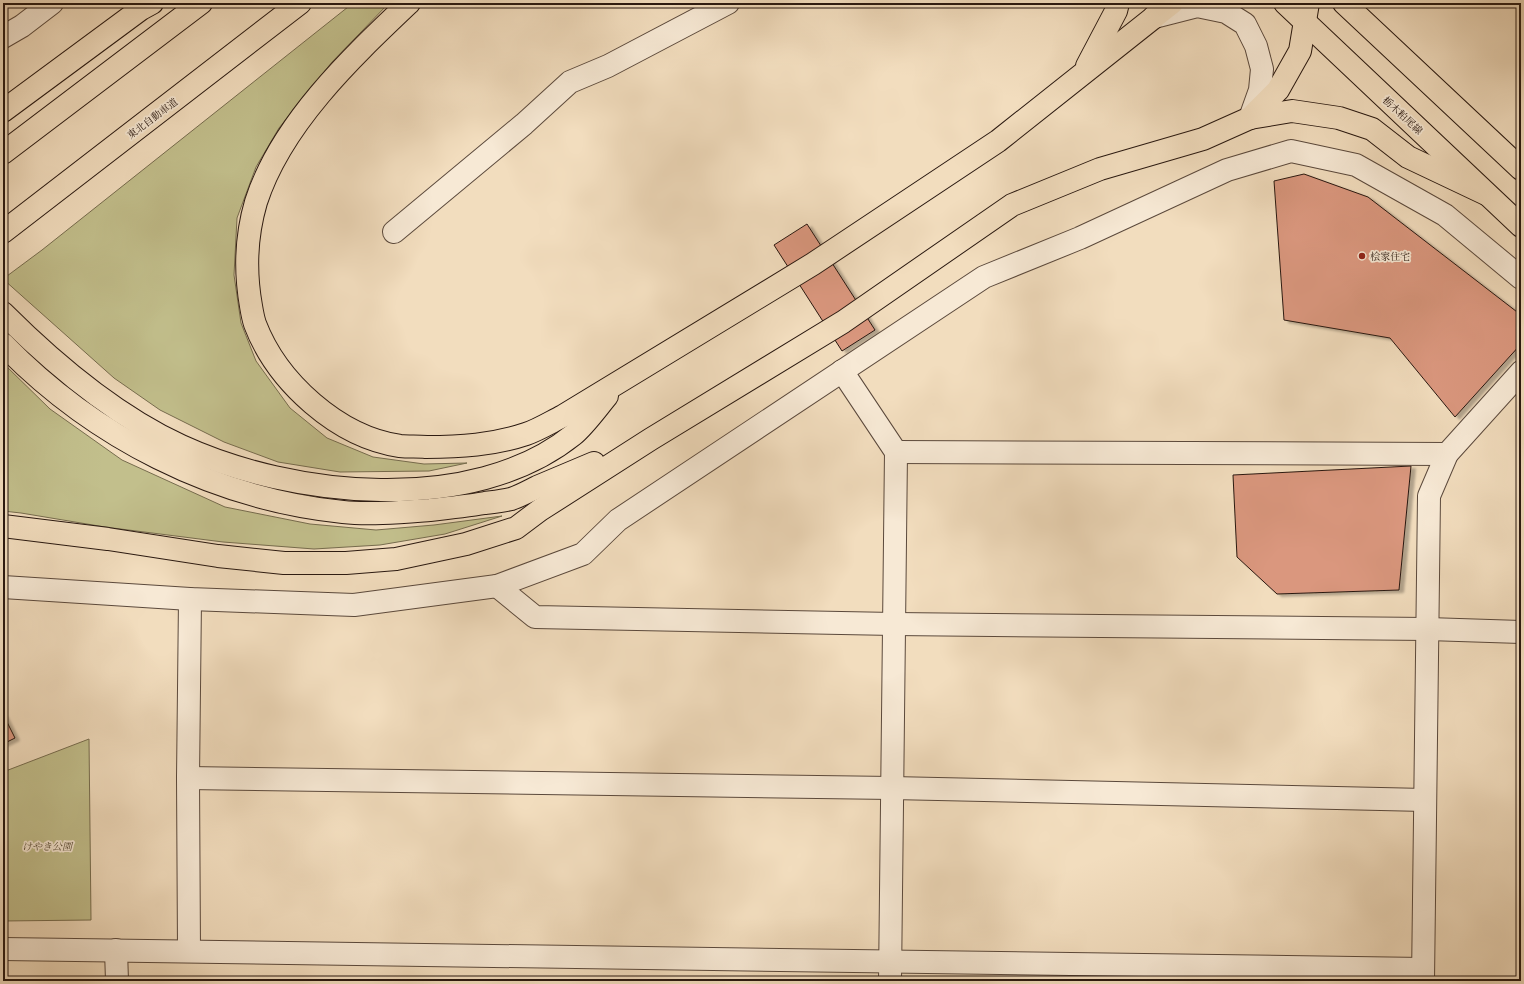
<svg xmlns="http://www.w3.org/2000/svg" width="1524" height="984" font-family="'Libre Caslon Text','Noto Serif JP',serif">
<defs>
<filter id="shadow"><feDropShadow dx="4.5" dy="2.5" stdDeviation="1" flood-color="#0004"/></filter>
</defs>
<rect width="100%" height="100%" fill="#f2ddbe"/>
<filter id="stains"><feTurbulence type="fractalNoise" baseFrequency=".005" numOctaves="4"/><feColorMatrix values="0 0 0 0 .2 0 0 0 0 .09 0 0 0 0 .02 0 0 0 .5 -.17"/></filter>
<radialGradient id="worn" r=".72"><stop offset=".6" stop-color="#630" stop-opacity="0"/><stop offset="1" stop-color="#630" stop-opacity=".3"/></radialGradient>
<g fill="#c2bf8c" stroke="#766c4e">
<path d="M 353,3 L 389,3 L 332,62 L 279,128 L 256,167 L 237,218 L 234,275 L 241,323 L 256,361 L 290,408 L 327,438 L 373,457 L 424,464 L 467,463 L 429,471 L 340,472 L 278,462 L 224,442 L 160,410 L 114,378 L 3,279 L 42,250 Z"/>
<path d="M 3,363 L 50,409 L 122,460 L 225,507 L 310,524 L 376,530 L 434,525 L 502,516 L 445,534 L 380,545 L 314,549 L 223,542 L 105,527 L 21,513 L 3,511 Z"/>
<path d="M 89,739 L 91,920 L 3,921 L 3,772 Z"/>
</g>
<g fill="#da977e" stroke="#291810" filter="url(#shadow)">
<path d="M 1304,174 L 1368,197 L 1521,315 L 1521,344 L 1455,417 L 1390,338 L 1284,320 L 1274,181 Z"/>
<path d="M 807,224 L 875,330 L 842,351 L 774,245 Z"/>
<path d="M 1411,466 L 1399,590 L 1277,594 L 1237,557 L 1233,475 Z"/>
<path d="M 3,714 L 15,738 L 3,744 Z"/>
</g>
<g fill="none" stroke-linecap="round" stroke-linejoin="round">
<g stroke="#5b493c" stroke-width="24">
<g id="minor">
<path d="M 1154,17 L 1197,6 L 1226,12 L 1245,24 L 1256,46 L 1262,69 L 1260,90 L 1250,118"/>
<path d="M 3,37 L 22,26 L 52,3"/>
<path d="M 394,232 L 524,124 L 570,82 L 608,66 L 728,3"/>
<path d="M 842,371 L 896,452 L 890,981"/>
<path d="M 896,452 L 1447,454"/>
<path d="M 497,586 L 535,617 L 894,624 L 1428,629 L 1521,632"/>
<path d="M 3,587 L 190,599 L 354,605 L 497,586 L 583,554 L 618,520 L 984,277 L 1080,238 L 1227,170 L 1291,151 L 1356,165 L 1445,215 L 1521,278"/>
<path d="M 188,778 L 892,788 L 1425,800"/>
<path d="M 3,949 L 1423,969"/>
<path d="M 116,950 L 117,981"/>
<path d="M 189,951 L 188,778 L 190,599"/>
<path d="M 1423,981 L 1429,496 L 1447,454 L 1521,372"/>
</g>
</g>
<g stroke="#291810" stroke-width="24">
<g id="major">
<path d="M 1285,3 L 1521,226"/>
<path d="M 1344,3 L 1521,169"/>
</g>
</g>
<g stroke="#291810" stroke-width="24">
<g id="highway">
<path d="M 409,3 C 351,58 281,124 256,202 C 246,236 245,272 251,306 C 252,312 253,318 255,324 C 277,382 338,437 400,446 C 409,447 418,446 426,447 C 460,447 493,445 526,434 C 538,430 551,422 563,416 L 813,264 L 998,141 L 1172,3"/>
<path d="M 1087,66 L 1116,11 L 1118,3"/>
<path d="M 3,111 L 141,9 L 152,3"/>
<path d="M 1250,118 L 1278,90 L 1300,51 L 1308,3"/>
<path d="M 3,153 L 201,3"/>
<path d="M 3,232 L 300,3"/>
<path d="M 3,313 C 55,365 114,415 181,446 C 292,497 472,516 573,435 C 585,425 597,408 607,396"/>
<path d="M 3,344 C 93,437 214,499 343,512 C 369,515 403,512 430,510 C 449,508 467,506 485,503 C 493,502 503,501 511,499 C 520,496 529,491 537,487 C 556,479 575,471 594,463"/>
<path d="M 3,526 L 108,539 L 218,556 L 284,563 L 346,563 L 396,559 L 466,544 L 516,528 L 540,510 L 651,439 L 843,322 L 1012,205 L 1100,169 L 1203,139 L 1250,118 L 1292,111 L 1339,118 L 1372,129 L 1408,157 L 1486,194"/>
</g>
</g>
<use href="#minor" stroke="#f7e9d5" stroke-width="22"/>
<use href="#major" stroke="#f2ddbe" stroke-width="22"/>
<use href="#highway" stroke="#f2ddbe" stroke-width="22"/>
</g>
<circle fill="#8f2418" stroke="#f7e9d5" stroke-width="1.5" cx="1362" cy="256" r="4"/>
<g text-anchor="middle" stroke-width="3.5" stroke-linejoin="round" paint-order="stroke">
<g font-size="10" fill="#291810" stroke="#f7e9d5">
<text transform="translate(1403 115) rotate(43)" y="4">栃木粕尾線</text>
<text transform="translate(152 118) rotate(-37)" y="4">東北自動車道</text>
</g>
<g font-size="10" fill="#291810" stroke="#f7e9d5" text-anchor="start">
<text x="1370" y="260">桧家住宅</text>
</g>
<g font-size="10" font-style="italic" fill="#574a35" stroke="#f7e9d5">
<text x="47" y="850">けやき公園</text>
</g>
</g>
<rect width="1524" height="984" fill="none" stroke="#f2ddbe" stroke-width="16"/>
<rect x="4" y="4" width="1516" height="976" fill="none" stroke="#291810" stroke-width="2"/>
<rect x="8" y="8" width="1508" height="968" fill="none" stroke="#291810"/>
<rect width="100%" height="100%" filter="url(#stains)"/>
<rect width="100%" height="100%" fill="url(#worn)"/>
</svg>
